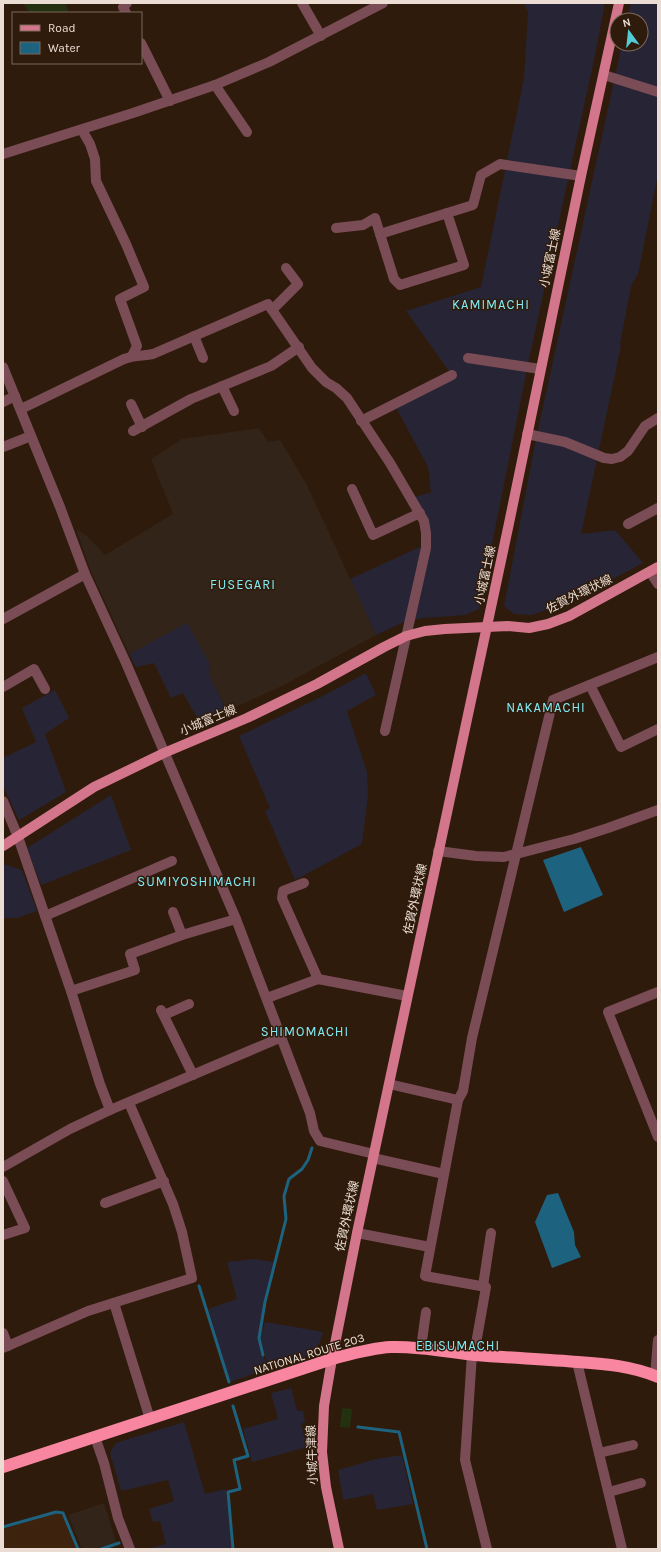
<svg xmlns="http://www.w3.org/2000/svg" width="661" height="1552" font-family="Karla,'Noto Sans JP',sans-serif">
<rect width="100%" height="100%" fill="#2f1b0b"/>
<g fill="#272535">
<path d="M 524,3 L 605,3 L 595,55 L 528,364 L 479,609 L 465,615 L 423,618 L 404,622 L 376,635 L 350,579 L 431,542 L 415,497 L 431,492 L 428,467 L 393,402 L 449,371 L 406,311 L 481,287 L 524,78 L 528,12 Z"/>
<path d="M 631,3 L 658,3 L 658,174 L 638,274 L 631,286 L 620,344 L 621,346 L 581,534 L 615,530 L 643,563 L 569,602 L 532,615 L 514,614 L 504,606 L 536,439 L 622,44 L 641,44 L 641,20 L 627,20 Z"/>
<path d="M 187,622 L 210,664 L 209,675 L 227,710 L 199,721 L 183,693 L 171,698 L 154,663 L 136,667 L 129,654 Z"/>
<path d="M 366,673 L 376,695 L 347,711 L 367,772 L 368,795 L 362,844 L 295,880 L 265,811 L 270,808 L 239,736 L 323,696 Z"/>
<path d="M 55,690 L 69,718 L 45,734 L 66,792 L 19,820 L 3,786 L 3,758 L 36,742 L 22,708 Z"/>
<path d="M 111,795 L 131,850 L 41,885 L 27,848 Z"/>
<path d="M 3,864 L 22,870 L 37,911 L 17,918 L 3,918 Z"/>
<path d="M 254,1259 L 274,1262 L 264,1302 L 258,1339 L 268,1369 L 230,1382 L 208,1309 L 237,1299 L 227,1262 Z"/>
<path d="M 265,1322 L 323,1332 L 320,1342 L 313,1351 L 305,1357 L 269,1369 L 260,1338 Z"/>
<path d="M 291,1388 L 297,1411 L 303,1411 L 305,1422 L 301,1424 L 307,1447 L 252,1462 L 243,1429 L 278,1419 L 271,1393 Z"/>
<path d="M 184,1422 L 205,1494 L 226,1489 L 232,1549 L 146,1549 L 166,1544 L 160,1521 L 153,1522 L 149,1509 L 174,1501 L 168,1480 L 121,1491 L 110,1453 L 116,1443 Z"/>
<path d="M 402,1455 L 413,1504 L 377,1510 L 373,1494 L 343,1500 L 338,1470 L 376,1459 Z"/>
</g>
<path fill="#3d220e" d="M 56,1513 L 62,1515 L 76,1549 L 3,1549 L 3,1529 Z"/>
<g fill="#322418">
<path d="M 259,428 L 268,442 L 280,440 L 307,485 L 376,635 L 282,686 L 236,707 L 227,710 L 209,675 L 210,664 L 187,623 L 129,654 L 90,569 L 76,529 L 87,536 L 105,555 L 173,514 L 151,459 L 182,439 Z"/>
<path d="M 104,1503 L 116,1542 L 94,1549 L 82,1549 L 68,1515 Z"/>
</g>
<g fill="#243110">
<path d="M 23,3 L 65,3 L 69,13 L 30,13 Z"/>
<path d="M 342,1408 L 352,1409 L 350,1428 L 340,1427 Z"/>
</g>
<g fill="#1d627e">
<path d="M 581,847 L 603,895 L 564,912 L 543,860 Z"/>
<path d="M 558,1193 L 574,1232 L 575,1245 L 581,1257 L 552,1268 L 535,1222 L 547,1195 Z"/>
</g>
<g fill="none" stroke-linecap="round" stroke-linejoin="round">
<g stroke="#1d627e" stroke-width="3">
<path d="M 199,1286 L 229,1382"/>
<path d="M 263,1355 L 259,1338 L 265,1302 L 286,1219 L 284,1196 L 289,1179 L 302,1169 L 308,1160 L 312,1148"/>
<path d="M 233,1406 L 248,1456 L 234,1460 L 240,1489 L 228,1492 L 233,1549"/>
<path d="M 358,1427 L 399,1432 L 427,1549"/>
<path d="M 3,1527 L 56,1512 L 63,1513 L 78,1549"/>
<path d="M 101,1549 L 119,1543"/>
</g>
<g stroke="#7a4c56" stroke-width="10">
<path d="M 302,3 L 321,36"/>
<path d="M 126,13 L 123,7 L 127,3"/>
<path d="M 141,43 L 170,101"/>
<path d="M 604,75 L 658,92"/>
<path d="M 215,85 L 247,132"/>
<path d="M 82,130 L 90,144 L 95,159 L 96,181 L 126,244 L 144,287 L 120,299 L 137,346 L 132,356"/>
<path d="M 3,154 L 133,113 L 215,85 L 269,62 L 383,3"/>
<path d="M 336,228 L 363,225 L 375,218 L 380,234 L 473,205 L 481,175 L 500,164 L 581,176"/>
<path d="M 380,234 L 394,279 L 400,285 L 464,265 L 447,213"/>
<path d="M 272,310 L 298,284 L 286,268"/>
<path d="M 194,336 L 203,358"/>
<path d="M 468,358 L 540,369"/>
<path d="M 3,367 L 60,507 L 85,574 L 126,663 L 236,919 L 310,1113 L 314,1131 L 320,1141 L 374,1154"/>
<path d="M 222,386 L 234,411"/>
<path d="M 3,402 L 15,396"/>
<path d="M 131,404 L 142,427"/>
<path d="M 21,409 L 124,359 C 134,355 143,356 153,354 L 268,304 L 312,368 L 326,382 L 336,388 L 347,398 L 390,463 L 424,521 L 426,533 L 426,548 L 385,731"/>
<path d="M 361,421 L 452,375"/>
<path d="M 133,431 L 191,399 L 271,366 L 299,347"/>
<path d="M 527,434 L 565,442 L 604,458 L 612,459 L 620,457 L 628,451 L 645,426 L 658,418"/>
<path d="M 3,447 L 31,436"/>
<path d="M 352,489 L 373,535 L 420,513"/>
<path d="M 628,524 L 658,508"/>
<path d="M 650,572 L 658,584"/>
<path d="M 3,619 L 85,574"/>
<path d="M 590,685 L 621,747 L 658,729"/>
<path d="M 3,687 L 34,669 L 45,689"/>
<path d="M 3,801 L 18,837 L 71,991 L 100,1084 L 110,1110"/>
<path d="M 438,851 L 476,856 L 504,857 L 574,839 L 608,828 L 658,810"/>
<path d="M 304,883 L 283,891 L 282,898 L 318,979"/>
<path d="M 173,912 L 182,935"/>
<path d="M 45,916 L 172,861"/>
<path d="M 71,991 L 135,970 L 130,954 L 182,935 L 236,919"/>
<path d="M 658,992 L 608,1012 L 658,1137"/>
<path d="M 267,998 L 318,979 L 407,996"/>
<path d="M 161,1010 L 193,1075"/>
<path d="M 164,1015 L 189,1004"/>
<path d="M 389,1084 L 458,1100"/>
<path d="M 373,1158 L 444,1174"/>
<path d="M 3,1167 L 70,1129 L 110,1110 L 282,1037"/>
<path d="M 3,1181 L 25,1228 L 3,1235"/>
<path d="M 105,1203 L 164,1181"/>
<path d="M 357,1233 L 430,1247"/>
<path d="M 483,1286 L 491,1233"/>
<path d="M 114,1303 L 150,1419"/>
<path d="M 3,1333 L 8,1346"/>
<path d="M 3,1348 L 88,1311 L 192,1278 L 182,1232 L 173,1204 L 129,1103"/>
<path d="M 421,1348 L 426,1312"/>
<path d="M 472,1354 L 465,1460 L 487,1549"/>
<path d="M 474,1355 L 486,1287 L 425,1276 L 458,1100 L 463,1091 L 472,1038 L 484,988 L 553,700 L 658,657"/>
<path d="M 577,1362 L 622,1549"/>
<path d="M 655,1376 L 658,1340"/>
<path d="M 95,1437 L 104,1463 L 118,1518 L 130,1549"/>
<path d="M 599,1453 L 633,1445"/>
<path d="M 609,1492 L 641,1483"/>
</g>
<g stroke="#d4768b" stroke-width="10">
<path d="M 3,846 L 94,787 L 164,753 L 247,718 L 317,684 L 384,647 L 406,636 L 425,631 L 445,629 L 508,626 L 529,628 L 548,624 L 569,616 L 658,567"/>
<path d="M 339,1549 L 326,1487 L 322,1452 L 324,1406 L 332,1359 L 357,1233 L 508,528 L 581,176 L 619,3"/>
</g>
<path stroke="#f886a0" stroke-width="12" d="M 3,1467 L 332,1359 C 351,1354 371,1348 391,1347 C 420,1346 447,1352 475,1355 C 510,1358 544,1359 578,1362 C 606,1364 632,1366 658,1377"/>
</g>
<g text-anchor="middle" stroke-width="3" stroke-linejoin="round" paint-order="stroke">
<g font-size="12" fill="#ebddd3" stroke="#2f1b0b">
<text transform="translate(550 258) rotate(-78)" y="4">小城富士線</text>
<text transform="translate(485 575) rotate(-78)" y="4">小城富士線</text>
<text transform="translate(579 594) rotate(-26)" y="4">佐賀外環状線</text>
<text transform="translate(208 720) rotate(-23)" y="4">小城富士線</text>
<text transform="translate(415 899) rotate(-78)" y="4">佐賀外環状線</text>
<text transform="translate(347 1216) rotate(-78)" y="4">佐賀外環状線</text>
<text transform="translate(309 1354) rotate(-17)" y="4">NATIONAL ROUTE 203</text>
<text transform="translate(312 1455) rotate(-92)" y="4">小城牛津線</text>
</g>
<g font-size="13" letter-spacing="1" fill="#82edf7" stroke="#2f1b0b">
<text x="491" y="309">KAMIMACHI</text>
<text x="243" y="589">FUSEGARI</text>
<text x="546" y="712">NAKAMACHI</text>
<text x="197" y="886">SUMIYOSHIMACHI</text>
<text x="305" y="1036">SHIMOMACHI</text>
<text x="458" y="1350">EBISUMACHI</text>
</g>
</g>
<rect width="661" height="1552" fill="none" stroke="#ebddd3" stroke-width="8"/>
<rect x="12" y="12" width="130" height="52" fill="#2f1b0b" stroke="#7a695b"/>
<rect x="20" y="25" width="20" height="6" fill="#d4768b" stroke="#7a695b"/>
<text x="48" y="32" font-size="12" fill="#ebddd3">Road</text>
<rect x="20" y="42" width="20" height="12" fill="#1d627e" stroke="#7a695b"/>
<text x="48" y="52" font-size="12" fill="#ebddd3">Water</text>
<g transform="translate(629 32) rotate(345)"><circle r="19" fill="#2f1b0b" stroke="#7a695b"/>
<path d="M0-3L7 15L0 10L-7 15Z" fill="#52ccd6"/>
<text y="-6" font-size="11" font-weight="bold" text-anchor="middle" fill="#ebddd3">N</text>
</g>
</svg>
